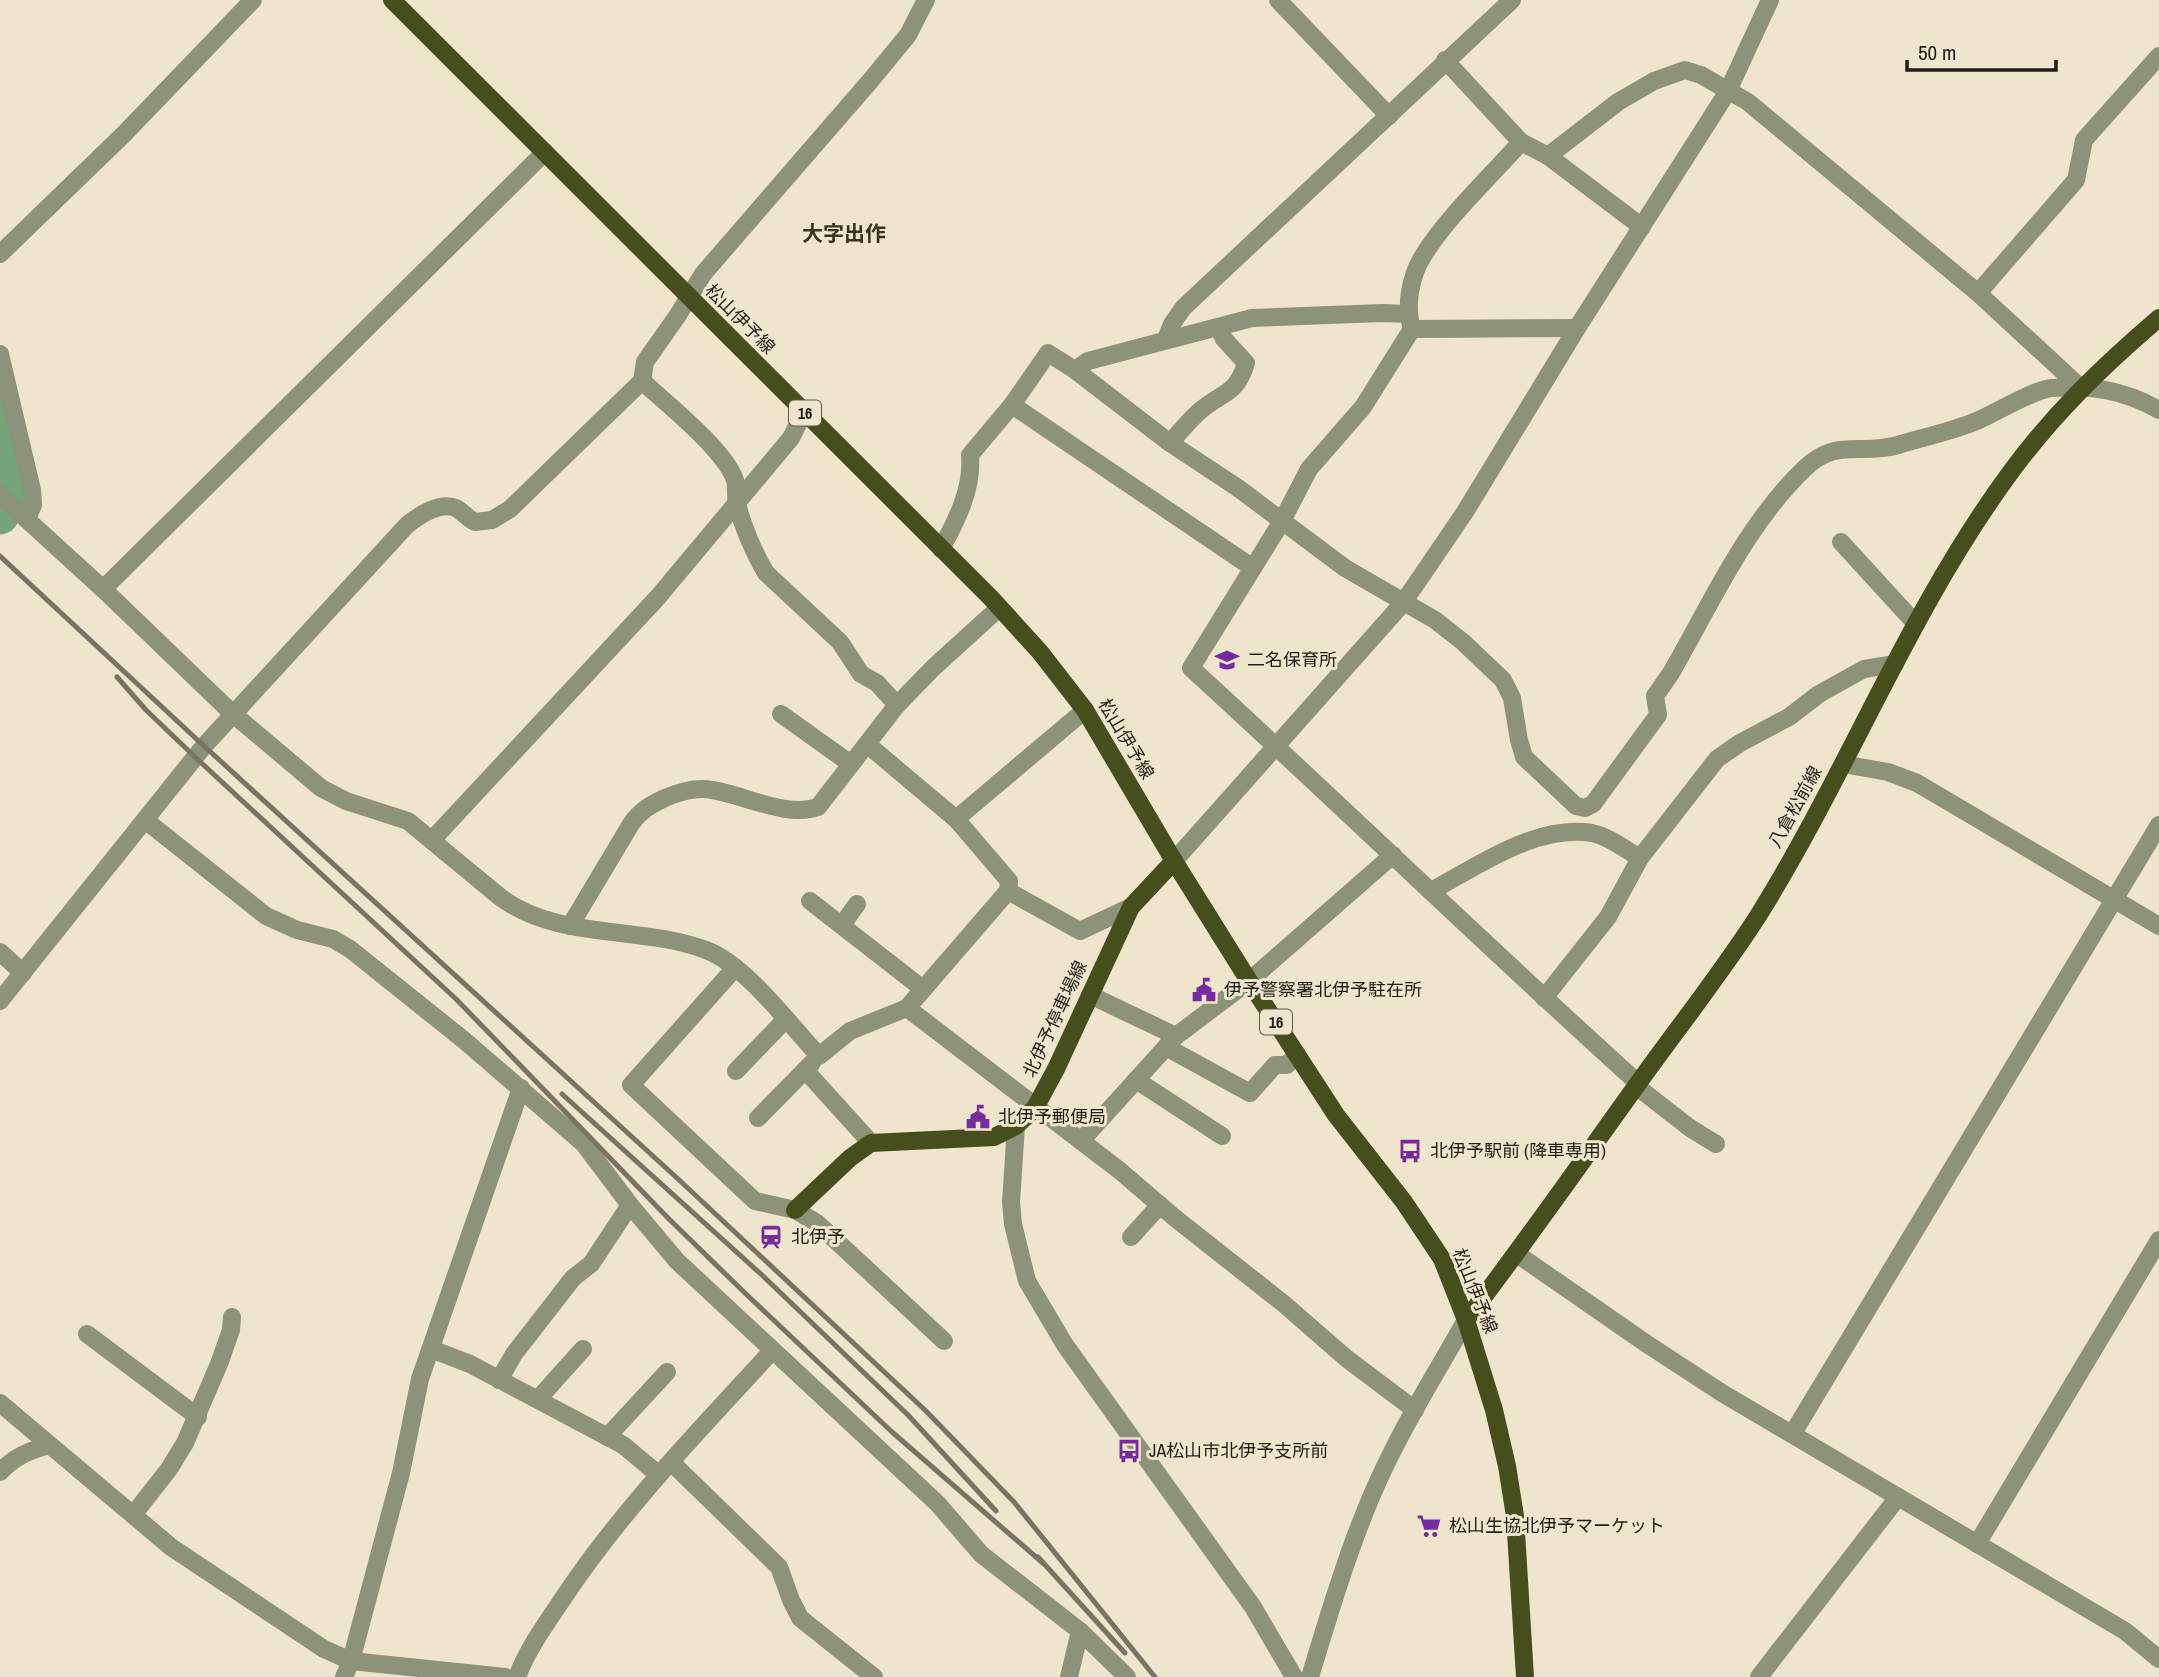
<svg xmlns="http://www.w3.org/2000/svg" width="2159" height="1677" font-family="'Archivo Narrow','Noto Sans JP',sans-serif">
<rect width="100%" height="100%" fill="#efe5cc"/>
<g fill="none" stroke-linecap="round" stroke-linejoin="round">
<path stroke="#74a477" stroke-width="37" d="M 0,410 L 17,478 L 16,494 L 0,516"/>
<g stroke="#8c9379" stroke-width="18">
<path d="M 1278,0 L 1389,116"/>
<path d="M 1445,60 L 1521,142 L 1548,156 L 1618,102 L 1654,81 L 1685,70 L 1701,75 L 1748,102 L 1978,293 L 2081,388"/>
<path d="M 1521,142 C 1490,177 1447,217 1423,256 C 1410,277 1405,306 1412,329 L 1363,407 L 1309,469 L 1282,521 L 1191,668 C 1341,805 1487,947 1638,1083"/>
<path d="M 1548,156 L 1642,227"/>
<path d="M 0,254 L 124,134 L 253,0"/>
<path d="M 1978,293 L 2076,180 L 2084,140 L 2159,56"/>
<path d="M 1412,329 L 1577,328"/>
<path d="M 1166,339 L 1172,324 L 1183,308 L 1512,0"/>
<path d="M 0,354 L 32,490 L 33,505 L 27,519"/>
<path d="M 1075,370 L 1170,443 L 1238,488 L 1345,568 L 1435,620 L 1463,642 L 1503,680 L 1512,698 L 1519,740 L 1524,757 L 1576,806 L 1585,808 L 1593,804 L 1658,715 L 1655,696 L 1671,673 C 1711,604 1745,526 1804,469 C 1837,437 1860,456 1898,445 C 1924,437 1954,431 1979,420 C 1997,412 2035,389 2052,388 C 2091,385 2124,390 2159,410"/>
<path d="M 642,381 C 666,403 725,450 735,480 C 737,487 735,495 737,502 C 741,523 755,555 766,573 L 840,642 L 861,674 L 877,683 L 897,705"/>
<path d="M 1012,405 L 1253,568"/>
<path d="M 1170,443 C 1180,432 1190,419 1201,410 C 1223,392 1237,394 1246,363 L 1224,339 L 1219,328"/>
<path d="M 0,495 L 103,589 L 232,713 L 321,788 L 346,801 L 408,821 L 500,897 C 559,941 640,925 706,950 C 746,965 790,1025 819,1056 L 850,1031 L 907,1008 L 1119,1170 L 1175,1218 L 1284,1304 L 1346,1358 L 1415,1410"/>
<path d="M 1841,542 L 1916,624"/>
<path d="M 941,549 C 957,520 973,488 970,455 L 1012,405 L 1048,353 L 1075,370 L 1088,361 L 1252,318 L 1382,313 L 1408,314"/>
<path d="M 103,589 L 545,152"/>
<path d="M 781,714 L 851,764"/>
<path d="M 868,745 L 956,819 L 1009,881 L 1008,891 L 907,1008"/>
<path d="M 1843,764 L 1888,772 L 1917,783 L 2159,926"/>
<path d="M 956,819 L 1085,710"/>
<path d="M 145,820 L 266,916 L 297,930 L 333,939 L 350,949 L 465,1041 L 584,1144 L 630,1205 L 677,1261 L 938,1504 L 981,1554 L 1080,1631 L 1127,1677"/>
<path d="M 432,840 L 658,597 L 791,438 L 804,412"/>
<path d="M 1174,861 L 1403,603 L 1465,512 L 1577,328 L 1728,91 L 1770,0"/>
<path d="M 1008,891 L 1080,931 L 1131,907"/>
<path d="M 1431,891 C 1478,866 1536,824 1592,833 C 1608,836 1626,850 1640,858"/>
<path d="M 810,901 L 923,989"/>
<path d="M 842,925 L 857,904"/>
<path d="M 570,926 L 631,824 C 640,811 650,805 665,798 C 679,792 697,787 712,790 C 744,795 787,818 818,807 L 897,705 L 934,667 L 999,608"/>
<path d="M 0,952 L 23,973"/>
<path d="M 735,968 L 631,1085 L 755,1201 L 795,1210 L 817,1223 L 944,1341"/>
<path d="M 1090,995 L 1176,1036"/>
<path d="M 1544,998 L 1608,917 L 1640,858 L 1717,759 L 1740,743 L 1789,717 L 1819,694 L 1864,669 L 1895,664"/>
<path d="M 0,1001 L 204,746 L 407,525 C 418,516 440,501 456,508 C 462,511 468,519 475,522 L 492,520 L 510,509 L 642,381 L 645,362 L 678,315 L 703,274 L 871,80 L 908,35 L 926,0"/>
<path d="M 1166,1047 L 1250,1093 L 1275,1065 L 1287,1065 L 1297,1054"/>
<path d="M 805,1070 L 871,1143"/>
<path d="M 736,1071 L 785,1020"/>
<path d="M 1136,1080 L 1222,1136"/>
<path d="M 1636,1086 L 1690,1128 L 1716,1144"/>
<path d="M 758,1118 L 812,1063"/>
<path d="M 1016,1126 L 1011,1202 L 1013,1224 L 1027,1281 L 1065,1345 L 1253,1607 L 1294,1677"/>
<path d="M 1081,1141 L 1176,1036 L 1249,981 L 1393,855"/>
<path d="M 1131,1237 L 1160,1205"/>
<path d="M 1517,1254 L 1647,1344 L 1722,1393 L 2125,1631 L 2159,1659"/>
<path d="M 87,1334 L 198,1417"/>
<path d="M 431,1349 L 470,1364 L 623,1445 L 659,1475"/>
<path d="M 499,1380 L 514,1354 L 573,1278 L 591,1264 L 630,1205"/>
<path d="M 538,1399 L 583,1349"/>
<path d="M 0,1403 L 171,1547 L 324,1649 L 351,1661 L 505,1677"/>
<path d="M 1793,1433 L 2159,825"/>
<path d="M 607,1437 L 667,1372"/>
<path d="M 671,1462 L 779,1567 L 791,1600 L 800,1618 L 874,1677"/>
<path d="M 0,1472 C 15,1456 29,1451 49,1445"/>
<path d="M 133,1515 L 169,1469 L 185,1443 L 219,1364 L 231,1330 L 232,1317"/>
<path d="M 1977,1544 L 2159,1240"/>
<path d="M 344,1677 L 351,1661 L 401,1473 L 420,1379 L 521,1088"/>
<path d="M 517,1677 C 529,1646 548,1621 566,1594 C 625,1506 700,1430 771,1352"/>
<path d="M 1069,1677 L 1080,1631"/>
<path d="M 1310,1677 C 1333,1601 1356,1522 1393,1450 C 1415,1406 1442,1363 1466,1320"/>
<path d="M 1759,1677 L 1898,1497"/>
</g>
<g stroke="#464e1e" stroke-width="18">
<path d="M 392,0 L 991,598 L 1040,652 L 1085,710 L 1174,861 L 1249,981 L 1336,1115 L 1404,1202 L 1442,1259 L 1466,1320 L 1494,1410 L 1507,1466 L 1515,1516 L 1525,1677"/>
<path d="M 795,1210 L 850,1158 L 871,1143 L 994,1137 L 1016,1126 L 1035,1108 L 1056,1069 L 1131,907 L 1174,861"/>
<path d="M 1466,1320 C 1529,1238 1587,1154 1647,1071 C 1684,1020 1724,969 1758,916 C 1848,772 1909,610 2010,473 C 2053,414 2104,365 2159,318"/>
</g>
<g stroke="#7a7363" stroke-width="5">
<path d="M 0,556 L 204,746 L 677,1178 L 926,1411 L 1014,1502 L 1155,1677"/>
<path d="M 117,677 L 146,710 L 195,757 L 456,999 L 669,1219 L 747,1295 L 892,1432 L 1044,1564"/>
<path d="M 562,1094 L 763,1276 L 908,1415 L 996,1511"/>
<path d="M 1038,1557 L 1125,1653"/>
</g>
</g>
<defs>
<g id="school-bare" transform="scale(1.89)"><path d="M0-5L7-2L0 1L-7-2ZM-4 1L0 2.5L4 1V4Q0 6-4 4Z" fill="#762b9e" stroke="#efe5cc" stroke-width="2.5" paint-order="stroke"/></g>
<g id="civic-bare" transform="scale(1.89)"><path d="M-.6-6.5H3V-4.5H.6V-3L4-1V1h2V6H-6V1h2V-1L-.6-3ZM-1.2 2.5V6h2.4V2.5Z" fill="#762b9e" stroke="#efe5cc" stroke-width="2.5" paint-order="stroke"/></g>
<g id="bus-bare" transform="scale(1.89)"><path d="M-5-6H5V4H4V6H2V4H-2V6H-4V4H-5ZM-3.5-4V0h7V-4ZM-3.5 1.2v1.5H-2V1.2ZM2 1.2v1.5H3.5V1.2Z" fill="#762b9e" stroke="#efe5cc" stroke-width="2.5" paint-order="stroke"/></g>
<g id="station-bare" transform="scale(1.89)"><path d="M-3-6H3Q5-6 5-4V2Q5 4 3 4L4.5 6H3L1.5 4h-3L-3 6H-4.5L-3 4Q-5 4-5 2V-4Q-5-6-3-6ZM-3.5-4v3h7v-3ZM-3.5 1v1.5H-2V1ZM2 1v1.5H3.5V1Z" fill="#762b9e" stroke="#efe5cc" stroke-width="2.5" paint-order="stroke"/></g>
<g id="supermarket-bare" transform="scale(1.89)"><path d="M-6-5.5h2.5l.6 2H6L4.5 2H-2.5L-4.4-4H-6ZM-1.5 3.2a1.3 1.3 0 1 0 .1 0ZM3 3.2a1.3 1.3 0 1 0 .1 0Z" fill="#762b9e" stroke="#efe5cc" stroke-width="2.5" paint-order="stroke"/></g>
</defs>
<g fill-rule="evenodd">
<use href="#school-bare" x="1227" y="660"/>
<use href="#civic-bare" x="1204" y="990"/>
<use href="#civic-bare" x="978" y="1117"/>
<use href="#bus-bare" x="1410" y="1151"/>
<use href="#station-bare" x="771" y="1237"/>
<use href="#bus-bare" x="1129" y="1451"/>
<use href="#supermarket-bare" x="1429" y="1526"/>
</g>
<g text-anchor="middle" stroke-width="6" stroke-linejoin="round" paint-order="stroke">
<g fill="#efe5cc" stroke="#5f594b" stroke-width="2">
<rect x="789" y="400.5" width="32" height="25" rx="5"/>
<rect x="1260" y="1009.5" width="32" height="25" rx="5"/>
</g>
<g font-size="16" font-weight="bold" fill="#211d14">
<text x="805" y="419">16</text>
<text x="1276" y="1028">16</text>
</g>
<g font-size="18" fill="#211d14" stroke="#efe5cc">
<text transform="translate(740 319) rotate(45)" y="6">松山伊予線</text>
<text transform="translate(1126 739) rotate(59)" y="6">松山伊予線</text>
<text transform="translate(1795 807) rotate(-61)" y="6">八倉松前線</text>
<text transform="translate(1055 1019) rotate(-65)" y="6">北伊予停車場線</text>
<text transform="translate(1475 1291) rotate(68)" y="6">松山伊予線</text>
</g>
<g font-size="18" fill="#211d14" stroke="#efe5cc" text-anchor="start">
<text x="1247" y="666">二名保育所</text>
<text x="1224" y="996">伊予警察署北伊予駐在所</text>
<text x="998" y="1123">北伊予郵便局</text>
<text x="1430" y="1157">北伊予駅前 (降車専用)</text>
<text x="791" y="1243">北伊予</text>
<text x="1149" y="1457">JA松山市北伊予支所前</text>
<text x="1449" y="1532">松山生協北伊予マーケット</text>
</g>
<g font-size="21" font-weight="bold" fill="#3b331f" stroke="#efe5cc">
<text x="844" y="241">大字出作</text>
</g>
</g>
<path d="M1907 60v10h149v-10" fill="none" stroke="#211d14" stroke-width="3.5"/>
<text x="1918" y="60" font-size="21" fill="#211d14" stroke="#efe5cc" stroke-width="5" paint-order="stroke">50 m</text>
</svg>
